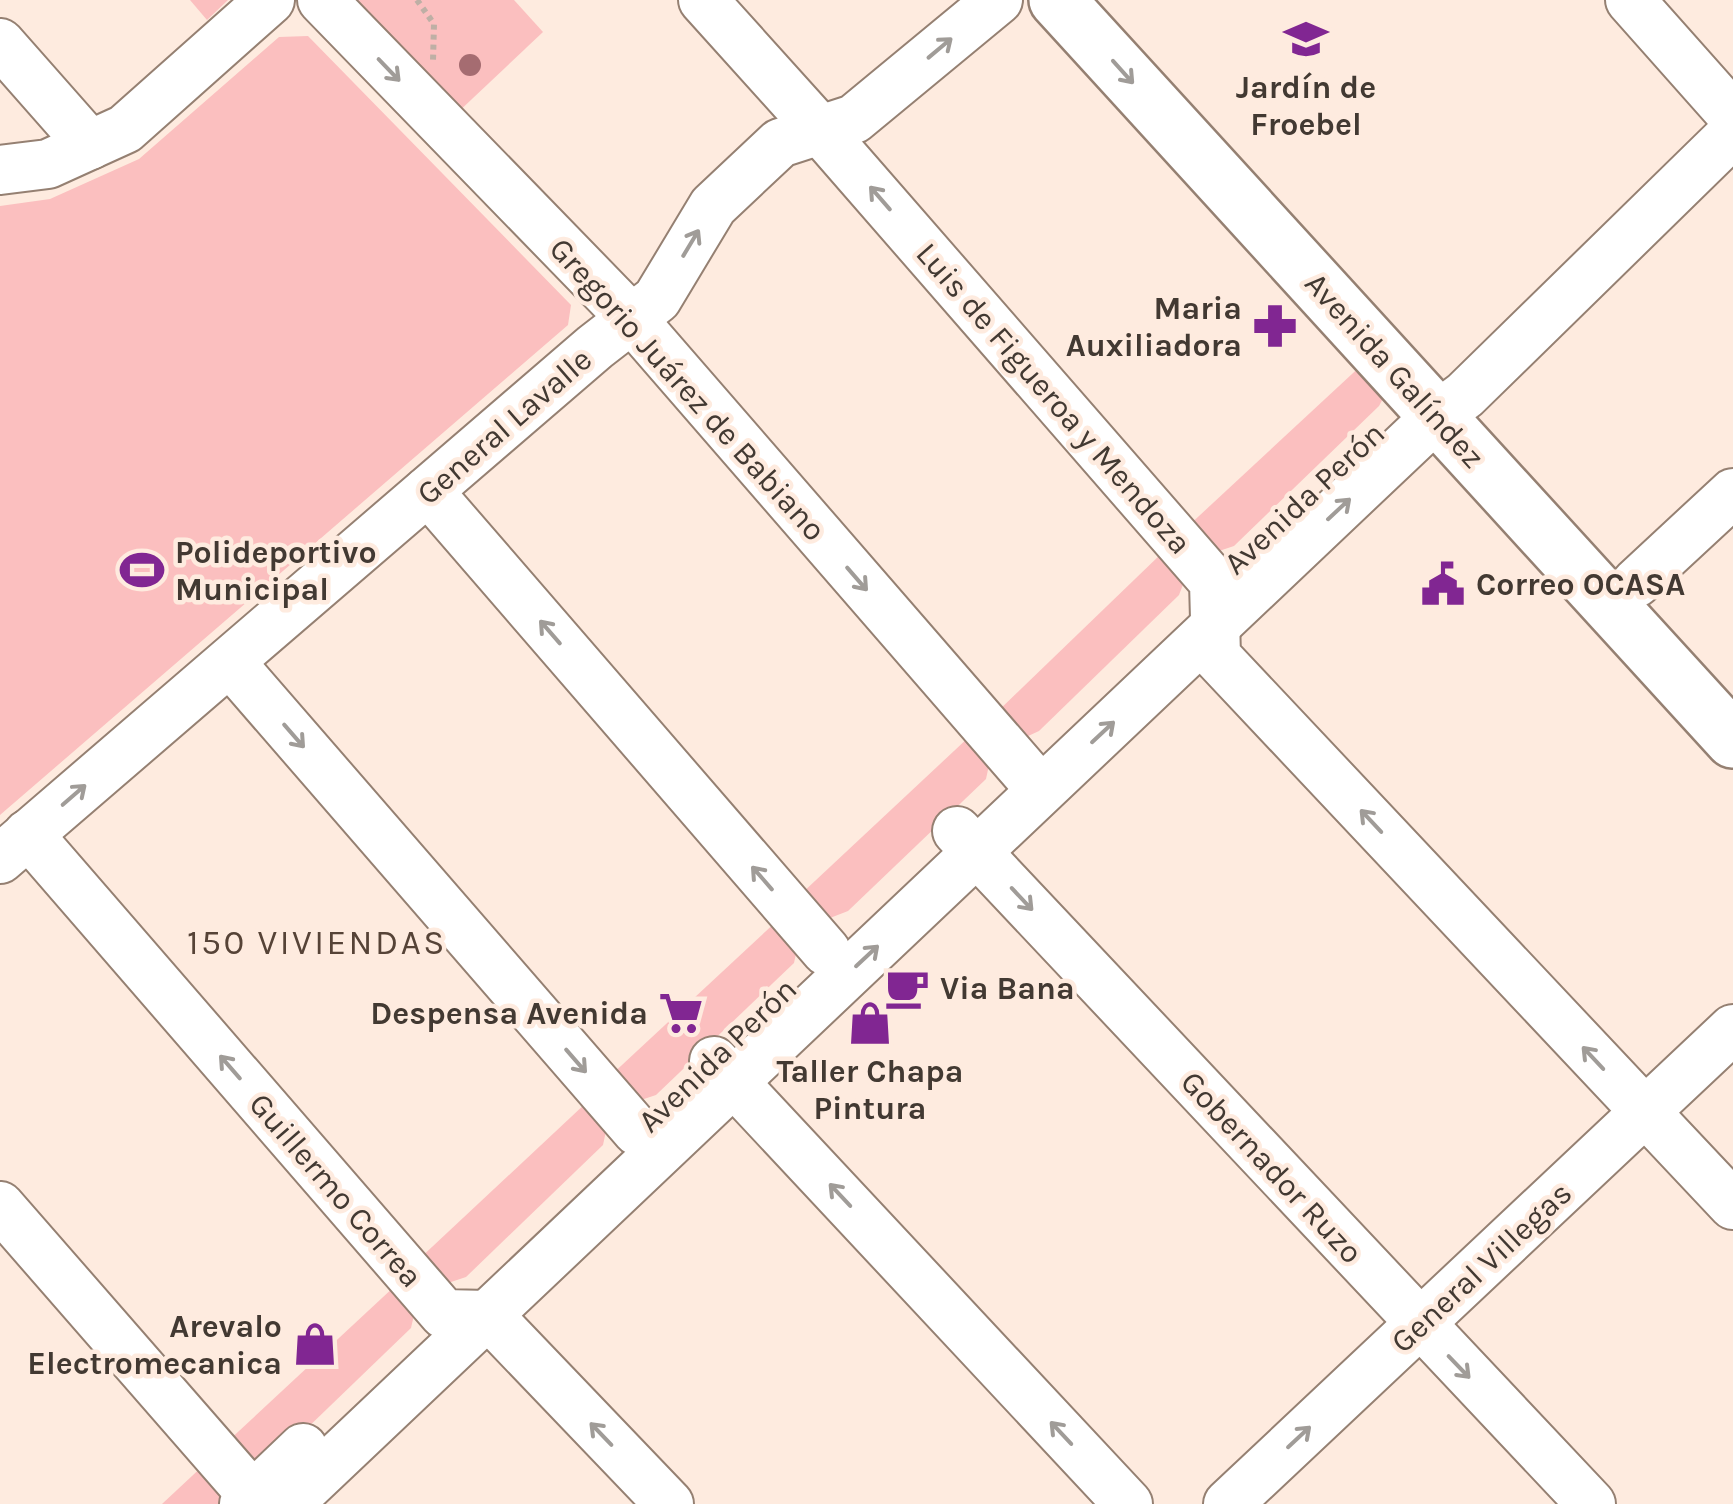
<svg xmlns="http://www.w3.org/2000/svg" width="1733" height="1504" font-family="Karla,sans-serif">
<rect width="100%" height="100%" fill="#feebdf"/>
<g fill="#fbbfbf">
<path d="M 190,0 L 228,0 L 207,20 Z"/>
<path d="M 347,0 L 514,0 L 543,32 L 455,115 Z"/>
<path d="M 308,36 L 571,305 L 568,325 L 0,815 L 0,206 L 50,199 L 139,159 L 279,37 Z"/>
<path d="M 1366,361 L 1386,393 L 1379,406 L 1234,546 L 1216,552 L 1185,529 Z"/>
<path d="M 1163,552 L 1184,582 L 1179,595 L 1039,731 L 1026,737 L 995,714 Z"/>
<path d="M 970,736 L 989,765 L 986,779 L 848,911 L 830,918 L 814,911 L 800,895 Z"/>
<path d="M 779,919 L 797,949 L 794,963 L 656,1095 L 638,1101 L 608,1078 Z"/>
<path d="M 587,1102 L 606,1131 L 603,1145 L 466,1277 L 448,1283 L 417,1261 Z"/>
<path d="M 396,1285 L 414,1315 L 411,1328 L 273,1461 L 256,1467 L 225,1444 Z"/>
<path d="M 207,1462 L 225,1495 L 222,1504 L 162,1504 Z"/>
</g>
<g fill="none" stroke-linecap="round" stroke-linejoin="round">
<g stroke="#958072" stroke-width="52">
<g id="minor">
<path d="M 322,0 L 633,320 L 1041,790"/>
<path d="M 703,0 L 821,131 L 1214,582 L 1216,656 L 1733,1205"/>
<path d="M 1630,0 L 1733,116"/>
<path d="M 0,43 L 90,145"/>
<path d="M 0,170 L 48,164 L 125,129 L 270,0"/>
<path d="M 428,491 L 826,951"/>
<path d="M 1636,583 L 1733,493"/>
<path d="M 230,662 L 637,1131"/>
<path d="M 957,831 L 1591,1504"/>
<path d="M 28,834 L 444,1314 L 488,1315 L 669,1504"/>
<path d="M 0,859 L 595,347 L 657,299 L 713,206 L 780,143 L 854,119 L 998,0"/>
<path d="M 714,1061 L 1128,1504"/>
<path d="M 0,1206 L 260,1504"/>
<path d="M 244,1504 L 303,1448"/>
<path d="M 288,1504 L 1437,416 L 1465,395 L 1733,133"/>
<path d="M 1228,1504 L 1733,1029"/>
</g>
</g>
<g stroke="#958072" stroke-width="60">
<path id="major" d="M 1057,0 L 1733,740"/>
</g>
<path stroke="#beafa5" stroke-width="6" stroke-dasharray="5 5" stroke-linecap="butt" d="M 417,0 L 434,24 L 433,61"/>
<use href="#minor" stroke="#fff" stroke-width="48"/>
<use href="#major" stroke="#fff" stroke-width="55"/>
</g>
<circle fill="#a56c71" cx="470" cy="65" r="11"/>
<defs><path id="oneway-shaft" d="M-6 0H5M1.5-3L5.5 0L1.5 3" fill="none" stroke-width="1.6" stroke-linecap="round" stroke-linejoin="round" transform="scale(2.5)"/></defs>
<g stroke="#a09c98">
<use href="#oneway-shaft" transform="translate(940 48) rotate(-40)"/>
<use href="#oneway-shaft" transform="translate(389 70) rotate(46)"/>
<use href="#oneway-shaft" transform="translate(1123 72) rotate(48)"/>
<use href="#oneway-shaft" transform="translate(880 198) rotate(-131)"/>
<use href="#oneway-shaft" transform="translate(691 243) rotate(-59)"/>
<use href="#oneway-shaft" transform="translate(1339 509) rotate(-43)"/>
<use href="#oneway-shaft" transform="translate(857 579) rotate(49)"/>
<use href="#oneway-shaft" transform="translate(550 632) rotate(-131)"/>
<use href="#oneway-shaft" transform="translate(1103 732) rotate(-43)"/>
<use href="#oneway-shaft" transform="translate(294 736) rotate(49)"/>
<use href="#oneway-shaft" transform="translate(74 795) rotate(-41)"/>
<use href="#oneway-shaft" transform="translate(1371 821) rotate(-133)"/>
<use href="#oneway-shaft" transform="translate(762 878) rotate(-131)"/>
<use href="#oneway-shaft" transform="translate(1022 899) rotate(47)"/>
<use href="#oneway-shaft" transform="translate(867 956) rotate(-43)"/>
<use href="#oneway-shaft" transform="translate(1593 1058) rotate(-133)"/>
<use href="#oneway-shaft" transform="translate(576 1061) rotate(49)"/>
<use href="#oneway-shaft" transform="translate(230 1067) rotate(-131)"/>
<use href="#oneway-shaft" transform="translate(840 1195) rotate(-133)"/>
<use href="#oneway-shaft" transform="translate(1459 1367) rotate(46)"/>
<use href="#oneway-shaft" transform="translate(1061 1433) rotate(-133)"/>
<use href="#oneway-shaft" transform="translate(601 1434) rotate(-134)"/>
<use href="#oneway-shaft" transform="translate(1299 1437) rotate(-43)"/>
</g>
<defs>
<g id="school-bare" transform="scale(3.45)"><path d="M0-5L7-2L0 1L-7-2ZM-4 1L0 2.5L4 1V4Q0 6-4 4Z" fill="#812692" stroke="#feebdf" stroke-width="2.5" paint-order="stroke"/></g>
<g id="pharmacy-bare" transform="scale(3.45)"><path d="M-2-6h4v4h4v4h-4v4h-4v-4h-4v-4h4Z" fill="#812692" stroke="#feebdf" stroke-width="2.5" paint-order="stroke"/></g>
<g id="stadium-bare" transform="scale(3.45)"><path d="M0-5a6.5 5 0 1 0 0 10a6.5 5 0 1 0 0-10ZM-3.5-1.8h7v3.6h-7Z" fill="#812692" stroke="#feebdf" stroke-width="2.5" paint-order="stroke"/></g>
<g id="civic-bare" transform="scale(3.45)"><path d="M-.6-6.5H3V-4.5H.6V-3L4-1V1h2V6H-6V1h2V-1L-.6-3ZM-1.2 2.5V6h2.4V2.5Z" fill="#812692" stroke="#feebdf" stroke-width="2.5" paint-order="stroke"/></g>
<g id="cafe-bare" transform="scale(3.45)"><path d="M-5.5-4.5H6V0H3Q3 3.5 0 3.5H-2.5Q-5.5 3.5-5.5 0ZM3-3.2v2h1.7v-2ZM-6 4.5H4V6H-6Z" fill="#812692" stroke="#feebdf" stroke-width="2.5" paint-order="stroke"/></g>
<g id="supermarket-bare" transform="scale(3.45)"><path d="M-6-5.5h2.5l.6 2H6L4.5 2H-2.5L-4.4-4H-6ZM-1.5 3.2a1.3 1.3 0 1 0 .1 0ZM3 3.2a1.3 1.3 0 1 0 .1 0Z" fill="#812692" stroke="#feebdf" stroke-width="2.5" paint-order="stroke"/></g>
<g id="shop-bare" transform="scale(3.45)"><path d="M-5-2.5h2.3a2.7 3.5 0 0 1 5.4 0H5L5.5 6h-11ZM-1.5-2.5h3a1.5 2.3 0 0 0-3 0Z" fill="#812692" stroke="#feebdf" stroke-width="2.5" paint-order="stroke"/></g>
</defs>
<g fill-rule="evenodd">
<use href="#school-bare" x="1306" y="39"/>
<use href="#pharmacy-bare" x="1275" y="326"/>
<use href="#stadium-bare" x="142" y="570"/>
<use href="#civic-bare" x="1443" y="584"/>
<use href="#cafe-bare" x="907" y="988"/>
<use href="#supermarket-bare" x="681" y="1013"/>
<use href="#shop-bare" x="870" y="1023"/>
<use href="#shop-bare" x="315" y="1344"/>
</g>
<g text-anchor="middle" stroke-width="9" stroke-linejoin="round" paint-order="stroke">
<g font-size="32" font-weight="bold" fill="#423932" stroke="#feebdf" text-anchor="end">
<text x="1306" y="98" text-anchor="middle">Jardín de<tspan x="1306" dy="37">Froebel</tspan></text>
<text x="1242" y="319">Maria<tspan x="1242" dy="37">Auxiliadora</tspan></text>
<text x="175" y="563" text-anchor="start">Polideportivo<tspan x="175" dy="37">Municipal</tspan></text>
<text x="1476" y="595" text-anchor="start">Correo OCASA</text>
<text x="940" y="999" text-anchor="start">Via Bana</text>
<text x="648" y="1024">Despensa Avenida</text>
<text x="870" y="1082" text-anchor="middle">Taller Chapa<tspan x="870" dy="37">Pintura</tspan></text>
<text x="282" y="1337">Arevalo<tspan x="282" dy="37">Electromecanica</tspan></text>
</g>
<g font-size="32" fill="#423932" stroke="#feebdf">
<text transform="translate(1395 370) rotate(48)" y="11">Avenida Galíndez</text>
<text transform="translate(688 389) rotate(48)" y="11">Gregorio Juárez de Babiano</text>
<text transform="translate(1054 398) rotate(49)" y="11">Luis de Figueroa y Mendoza</text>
<text transform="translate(504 426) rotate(-41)" y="11">General Lavalle</text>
<text transform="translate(1304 498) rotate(-43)" y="11">Avenida Perón</text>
<text transform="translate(717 1055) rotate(-44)" y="11">Avenida Perón</text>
<text transform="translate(1272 1167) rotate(47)" y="11">Gobernador Ruzo</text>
<text transform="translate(336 1190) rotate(49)" y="11">Guillermo Correa</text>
<text transform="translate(1481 1267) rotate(-43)" y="11">General Villegas</text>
</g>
<g font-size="35" letter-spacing="2.5" fill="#564337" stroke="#feebdf">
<text x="317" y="954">150 VIVIENDAS</text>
</g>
</g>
</svg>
